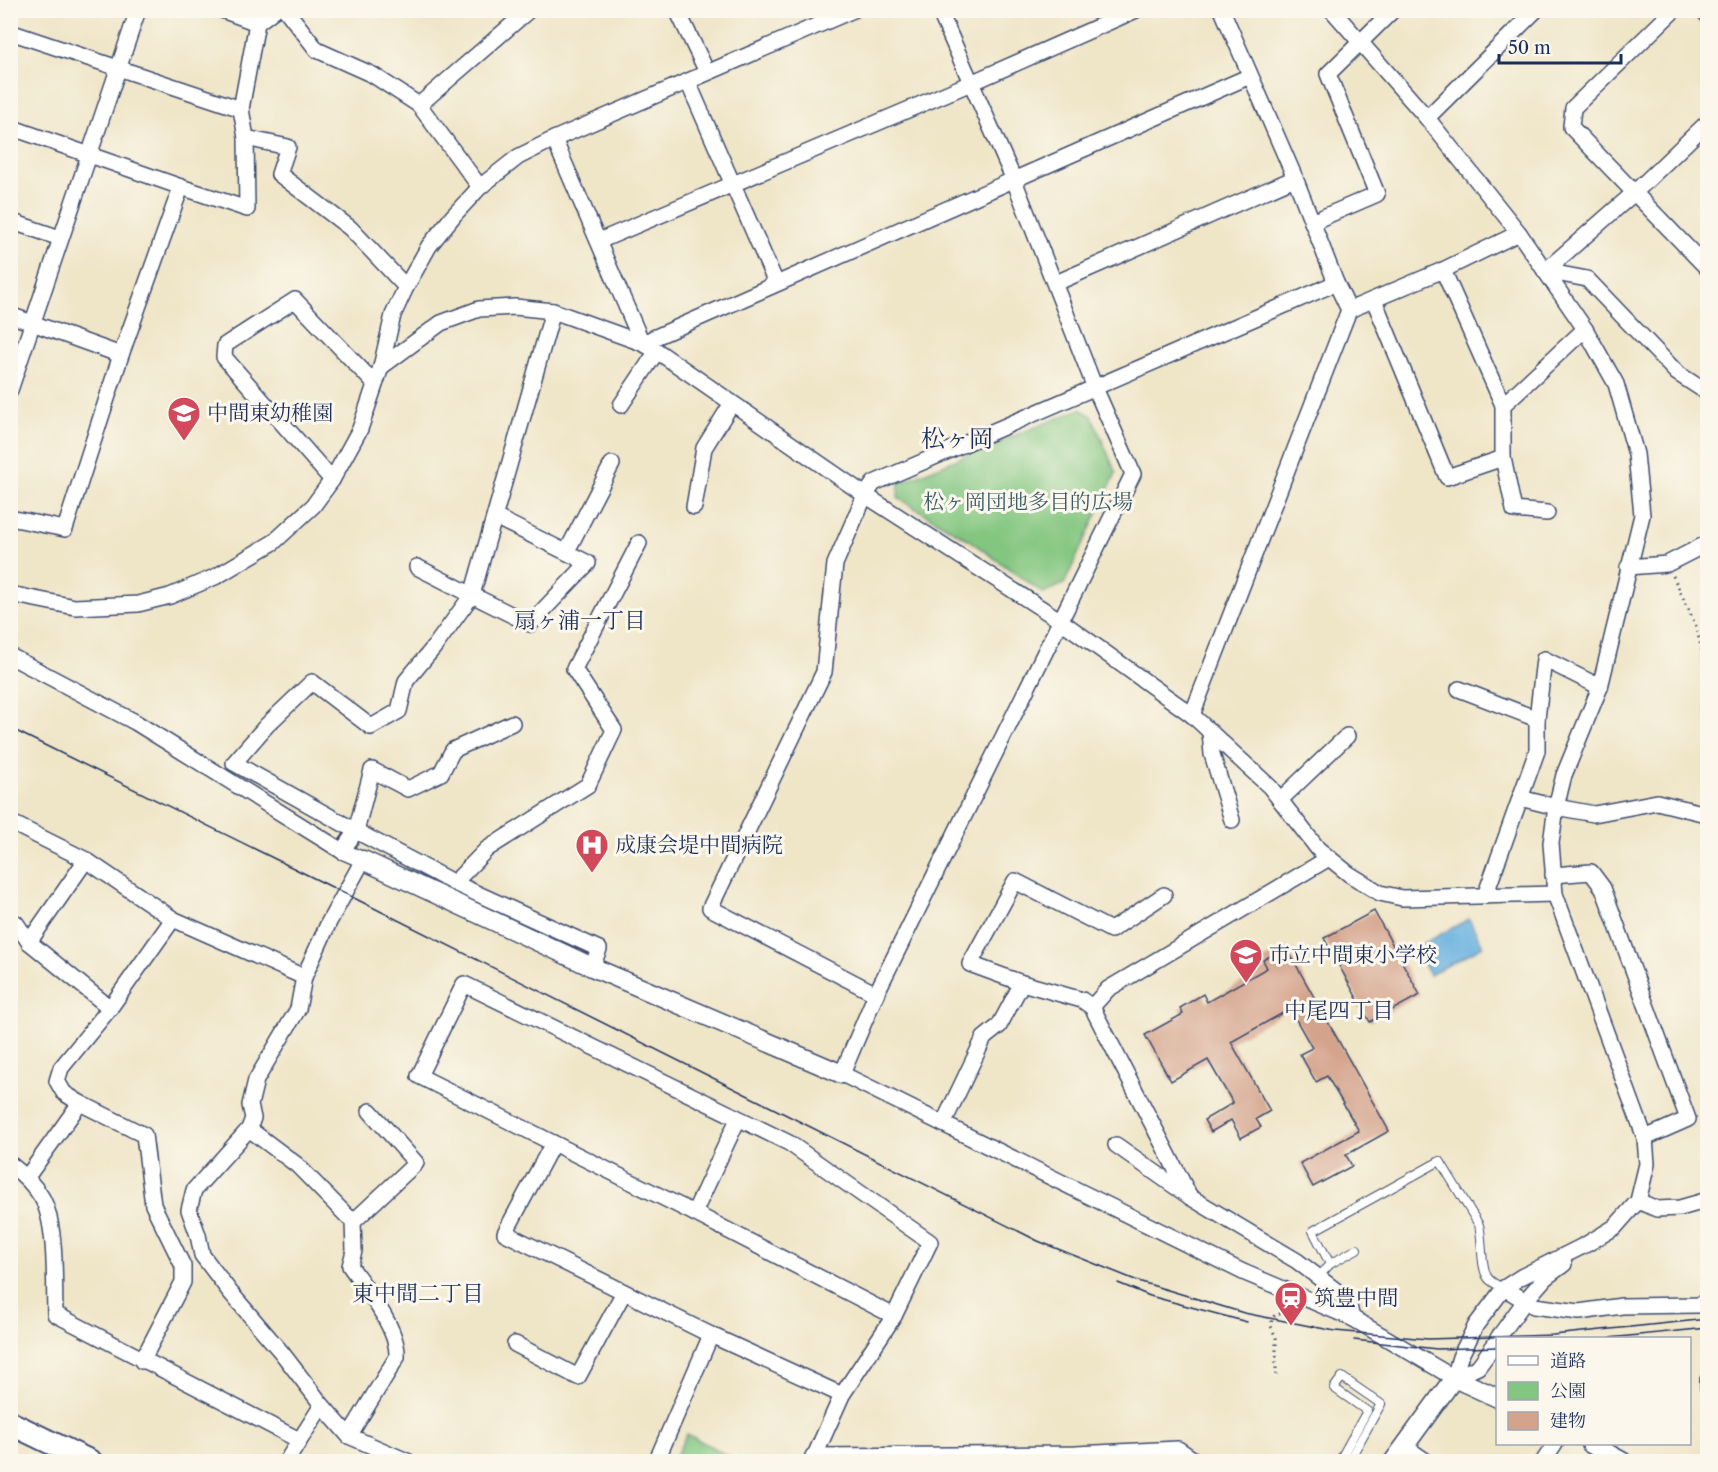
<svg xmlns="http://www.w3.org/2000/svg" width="1718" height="1472" font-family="'Libre Caslon Text','Noto Serif JP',serif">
<rect width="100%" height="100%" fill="#fbf7ec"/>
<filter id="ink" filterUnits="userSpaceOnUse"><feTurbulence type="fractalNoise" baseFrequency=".0167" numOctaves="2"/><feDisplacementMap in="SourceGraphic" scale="12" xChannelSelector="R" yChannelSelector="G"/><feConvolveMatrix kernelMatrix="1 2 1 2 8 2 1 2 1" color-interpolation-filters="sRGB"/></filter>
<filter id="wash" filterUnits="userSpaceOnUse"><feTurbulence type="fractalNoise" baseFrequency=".008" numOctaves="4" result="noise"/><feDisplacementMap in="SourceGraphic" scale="24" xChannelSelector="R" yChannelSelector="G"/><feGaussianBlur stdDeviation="1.35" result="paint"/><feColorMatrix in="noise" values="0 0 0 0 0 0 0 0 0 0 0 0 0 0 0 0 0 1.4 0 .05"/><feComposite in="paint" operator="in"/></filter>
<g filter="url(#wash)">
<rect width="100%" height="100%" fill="#efe5c7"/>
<g fill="#83c680" stroke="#4f7a6f" stroke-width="1.5">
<path d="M 1080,409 L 1092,416 L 1116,473 L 1064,584 L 1043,593 L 966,538 L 898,498 L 899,483 Z"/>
<path d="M 687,1434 L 738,1461 L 673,1461 Z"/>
</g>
<path fill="#67b1df" stroke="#41709e" stroke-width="1.5" d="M 1469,919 L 1483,946 L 1430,975 L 1415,948 Z"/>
<g id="blocks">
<g fill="#d4a38b">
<path d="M 1374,911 L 1420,995 L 1370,1022 L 1324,938 Z"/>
<path d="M 1286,947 L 1389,1131 L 1346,1155 L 1352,1166 L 1313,1187 L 1300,1163 L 1359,1131 L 1327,1076 L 1316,1082 L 1300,1054 L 1312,1048 L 1290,1009 L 1231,1042 L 1270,1111 L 1256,1119 L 1261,1127 L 1241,1138 L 1231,1120 L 1211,1132 L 1204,1120 L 1233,1103 L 1208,1060 L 1171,1081 L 1145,1035 L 1183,1014 L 1180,1008 L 1203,994 L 1207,1002 L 1267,968 L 1263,960 Z"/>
</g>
</g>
</g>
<g filter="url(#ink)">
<use href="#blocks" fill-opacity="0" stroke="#3b4a6e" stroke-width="1.5"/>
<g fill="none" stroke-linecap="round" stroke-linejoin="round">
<g stroke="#3b4a6e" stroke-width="10">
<g id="service">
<path d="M 1330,1264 L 1313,1231 L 1440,1161 L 1479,1225 C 1483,1239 1480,1267 1488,1278 C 1491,1282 1499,1286 1504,1288"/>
<path d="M 1318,1277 L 1330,1264 L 1357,1249"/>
<path d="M 1342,1462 L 1340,1460 L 1367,1411 L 1334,1388 L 1342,1377 L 1381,1404 L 1351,1457 L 1358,1462"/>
</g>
</g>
<g stroke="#3b4a6e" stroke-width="18">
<g id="minor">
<path d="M 222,10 L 257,23"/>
<path d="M 286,10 L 317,50 L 373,75 L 419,105 L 480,187"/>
<path d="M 677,10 L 707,72"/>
<path d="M 939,10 L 1014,180 L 1095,388 L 1133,474 L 876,994 L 842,1074 L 1243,1272 L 1352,1318 L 1454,1378"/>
<path d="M 1332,10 L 1427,118 L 1519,233 L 1585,329 L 1616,384 L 1636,454 L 1642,515 L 1600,687 L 1564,775 L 1556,807 L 1551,843 L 1555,894 L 1645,1138 L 1647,1164 L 1638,1201 L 1615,1227 L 1587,1244 L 1521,1277 L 1504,1288 L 1476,1325 L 1460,1357 L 1454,1378"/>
<path d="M 1674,10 L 1573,108 L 1571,127 L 1708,269"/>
<path d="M 1703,10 L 1708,16"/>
<path d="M 10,32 L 241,109"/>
<path d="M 688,82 L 776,283"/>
<path d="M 419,105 L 529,10"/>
<path d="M 1427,118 L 1536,10"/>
<path d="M 10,127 L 181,187"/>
<path d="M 246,138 L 288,147 L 279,174 L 350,228 L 406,287"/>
<path d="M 554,139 L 642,343"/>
<path d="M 10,221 L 60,238"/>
<path d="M 1312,222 L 1377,194 L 1328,74 L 1393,10"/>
<path d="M 599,241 L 971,83 L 1136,10"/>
<path d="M 1545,271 L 1634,193 L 1708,122"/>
<path d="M 1545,271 L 1587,279 L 1677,373 L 1708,393"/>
<path d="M 1056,283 L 1295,178"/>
<path d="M 1374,300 L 1447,477 L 1503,458 L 1503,405 L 1443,270"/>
<path d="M 1349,310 L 1443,270 L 1519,233"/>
<path d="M 10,315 L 121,355"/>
<path d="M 642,343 L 1250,76"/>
<path d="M 381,367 L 441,323 L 479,309 L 515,307 L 553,311 L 642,343 L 657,351 L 865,495 L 1061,621 L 1192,715 L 1270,787 L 1318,849 L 1349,874 L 1380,893 L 1402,898 L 1555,894"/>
<path d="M 10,390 L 138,10"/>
<path d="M 621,405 L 657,351"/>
<path d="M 1503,405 L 1585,329"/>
<path d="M 1503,458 L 1514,510 L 1547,513"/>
<path d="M 332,480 L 224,357 L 225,345 L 295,300 L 375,384"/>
<path d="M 694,507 L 704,448 L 732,403"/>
<path d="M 495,517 L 588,563 L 530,624 L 472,595 L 553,311"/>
<path d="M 10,518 L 65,529 L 121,355 L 181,187 L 247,209 L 246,138 L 241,109 L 257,23 L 274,10"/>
<path d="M 567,551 L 612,464"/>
<path d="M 417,567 L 472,595 L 435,646 L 406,681 L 399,711 L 371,727 L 312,682 L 267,725 L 234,763 L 356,831 L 454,883 L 599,949 L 592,967"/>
<path d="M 1628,567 L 1667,564 L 1708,543"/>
<path d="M 10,594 L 75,607 L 138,604 L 170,596 L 217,576 L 274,542 L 313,506 L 332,480 L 360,429 L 381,367 L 393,315 L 406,287 L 429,246 L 454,215 L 480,187 L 518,157 L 554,139 L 853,10"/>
<path d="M 10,656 L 135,722 L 342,851 L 363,860 L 329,922 L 304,977 L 298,1009 L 256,1080 L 250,1105 L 253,1118 L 249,1129 L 194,1190 L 189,1210 L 198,1235 L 202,1255 L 230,1292 L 282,1353 L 322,1405 L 349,1436 L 409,1462"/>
<path d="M 1459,689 L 1537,719"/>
<path d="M 1192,715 L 1349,310 L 1336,283 L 1295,178 L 1222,10"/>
<path d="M 1210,732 L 1212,754 L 1232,820"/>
<path d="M 1520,798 L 1556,807 L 1594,814 L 1657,802 L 1702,813"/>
<path d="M 1280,800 L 1347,736"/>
<path d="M 10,822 L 86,860 L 173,919 L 304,977"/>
<path d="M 342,851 L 356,831 L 372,770 L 408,789 L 441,773 L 453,750 L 512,723"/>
<path d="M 1553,875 L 1591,872 L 1603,888 L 1688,1119 L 1645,1138"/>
<path d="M 454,883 L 487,849 L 588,785 L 614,730 L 574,669 L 639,543"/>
<path d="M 1164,895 L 1111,930 L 1015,881 L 970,964 L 1022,983 L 1082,1000 L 1092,1007 L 1190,1197"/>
<path d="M 1485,896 L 1537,751 L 1537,719 L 1544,659 L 1600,687"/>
<path d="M 10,920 L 16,923 L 29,942 L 110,1008 L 61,1068 L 57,1081 L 64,1093 L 80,1103"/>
<path d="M 29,942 L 86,860"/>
<path d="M 876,994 L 710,908 L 824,672 L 835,564 L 865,495 L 874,483 L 1336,283"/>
<path d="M 1092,1007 L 1108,989 L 1329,858"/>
<path d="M 110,1008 L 173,919"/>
<path d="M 943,1124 L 984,1038 L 999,1026 L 1022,983"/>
<path d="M 249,1129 L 297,1165 L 353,1222 L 354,1251 L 350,1266 C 366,1289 399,1329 397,1357 L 349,1436"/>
<path d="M 553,1143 L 694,1213 L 894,1316"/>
<path d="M 1116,1145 L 1190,1197 L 1297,1261 L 1347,1299 L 1352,1318"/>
<path d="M 10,1164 C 23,1174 34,1184 42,1198 C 57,1225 54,1282 55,1314 L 299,1440"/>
<path d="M 27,1177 L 80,1103 L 144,1135 L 153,1205 L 183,1266 L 183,1282 L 142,1361"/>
<path d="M 1638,1201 L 1657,1209 L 1680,1208 L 1708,1200"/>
<path d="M 694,1213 L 738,1119"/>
<path d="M 353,1222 L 416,1163 L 370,1111"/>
<path d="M 1504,1288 L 1534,1306 L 1579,1312 L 1622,1306 L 1698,1305 L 1708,1301"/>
<path d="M 1498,1338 L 1525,1301 L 1545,1278 L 1564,1264"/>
<path d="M 515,1344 L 578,1377 L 624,1292"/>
<path d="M 1454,1378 L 1478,1367 L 1498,1340"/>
<path d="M 1708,1380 L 1708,1388"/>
<path d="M 1404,1446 L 1427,1462"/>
<path d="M 813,1456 L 1076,1454 L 1178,1449 L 1197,1462"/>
<path d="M 286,1462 L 322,1405"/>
<path d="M 656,1462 L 711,1335"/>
<path d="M 812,1462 L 842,1395 L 894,1316 L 930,1242 L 789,1143 L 464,984 L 419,1076 L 553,1143 L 505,1233 L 711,1335 L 842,1395"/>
<path d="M 1543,1462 L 1555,1444"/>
</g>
</g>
<g stroke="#3b4a6e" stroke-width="21">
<g id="tertiary">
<path d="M 363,860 L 592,967 L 842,1074"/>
<path d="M 1591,1444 L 1623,1462"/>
<path d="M 1393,1462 L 1454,1378 L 1498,1398"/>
</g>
</g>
<g stroke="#3b4a6e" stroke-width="26">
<path id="primary" d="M 10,1423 L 91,1462"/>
</g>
<g stroke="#3b4a6e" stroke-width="3" stroke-dasharray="1.5 4.5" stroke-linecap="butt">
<path d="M 1673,576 L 1696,626 L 1706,668 L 1708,668"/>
<path d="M 1706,668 L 1708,713"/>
<path d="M 1703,797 L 1708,746"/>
<path d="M 1708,960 L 1704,980 L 1708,992"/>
<path d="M 1276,1375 L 1276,1338 L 1271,1326 L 1272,1319 L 1275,1315 L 1294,1311"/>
</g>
<use href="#service" stroke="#fff" stroke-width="8"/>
<use href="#minor" stroke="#fff" stroke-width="15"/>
<use href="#tertiary" stroke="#fff" stroke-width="18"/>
<use href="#primary" stroke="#fff" stroke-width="22"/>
<g stroke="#1b2f5e" stroke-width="1.5">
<path d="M 10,728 L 344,893 L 1038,1241 L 1138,1281 L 1244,1313 L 1335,1331 L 1428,1339 L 1553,1335 L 1708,1319"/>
<path d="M 1118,1283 L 1150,1296 L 1247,1322"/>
<path d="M 1609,1338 L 1708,1328"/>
<path d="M 1354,1340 L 1437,1349 L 1498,1347"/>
</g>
</g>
</g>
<defs>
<g id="school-pin" transform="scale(1.725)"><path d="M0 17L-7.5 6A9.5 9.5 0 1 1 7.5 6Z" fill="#d1495b" stroke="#fbf7ec"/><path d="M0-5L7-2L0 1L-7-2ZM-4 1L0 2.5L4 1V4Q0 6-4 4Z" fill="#fff"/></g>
<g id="hospital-pin" transform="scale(1.725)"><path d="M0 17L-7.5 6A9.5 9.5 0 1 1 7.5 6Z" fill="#d1495b" stroke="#fbf7ec"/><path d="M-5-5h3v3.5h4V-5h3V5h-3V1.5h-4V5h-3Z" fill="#fff"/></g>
<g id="station-pin" transform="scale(1.725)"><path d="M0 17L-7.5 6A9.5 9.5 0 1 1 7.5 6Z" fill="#d1495b" stroke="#fbf7ec"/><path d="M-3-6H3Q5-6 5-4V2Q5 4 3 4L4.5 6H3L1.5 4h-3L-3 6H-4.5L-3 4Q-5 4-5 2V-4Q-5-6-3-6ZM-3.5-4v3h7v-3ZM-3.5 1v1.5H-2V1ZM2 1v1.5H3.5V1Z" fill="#fff"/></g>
</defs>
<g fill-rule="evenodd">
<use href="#school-pin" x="184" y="413"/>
<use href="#hospital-pin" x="592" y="845"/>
<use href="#school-pin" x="1246" y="955"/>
<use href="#station-pin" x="1291" y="1298"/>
</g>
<g text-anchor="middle" stroke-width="6" stroke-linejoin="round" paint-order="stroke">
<g font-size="21" fill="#1b2f5e" stroke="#fbf7ec" text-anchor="start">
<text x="207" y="420">中間東幼稚園</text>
<text x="615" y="852">成康会堤中間病院</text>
<text x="1269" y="962">市立中間東小学校</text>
<text x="1314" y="1305">筑豊中間</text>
</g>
<g font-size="21" fill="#3a5c68" stroke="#fbf7ec">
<text x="1028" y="509">松ヶ岡団地多目的広場</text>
</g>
<g font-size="22" fill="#1b2f5e" stroke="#fbf7ec">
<text x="580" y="628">扇ヶ浦一丁目</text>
<text x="1339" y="1018">中尾四丁目</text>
<text x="418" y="1301">東中間二丁目</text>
</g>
<g font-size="24" fill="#1b2f5e" stroke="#fbf7ec">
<text x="957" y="447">松ヶ岡</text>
</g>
</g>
<rect width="1718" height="1472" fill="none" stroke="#fbf7ec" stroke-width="36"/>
<rect x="1496" y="1337" width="195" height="108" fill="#fbf7ec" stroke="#a1a7b3" stroke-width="1.5"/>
<rect x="1508" y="1356" width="30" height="9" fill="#ffffff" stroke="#a1a7b3" stroke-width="1.5"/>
<text x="1550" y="1367" font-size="18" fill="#1b2f5e">道路</text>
<rect x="1508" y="1382" width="30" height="18" fill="#83c680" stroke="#a1a7b3" stroke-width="1.5"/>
<text x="1550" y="1397" font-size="18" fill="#1b2f5e">公園</text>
<rect x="1508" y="1412" width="30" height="18" fill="#d4a38b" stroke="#a1a7b3" stroke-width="1.5"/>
<text x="1550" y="1427" font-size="18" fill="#1b2f5e">建物</text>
<path d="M1499 54v9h122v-9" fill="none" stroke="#1b2f5e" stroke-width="3"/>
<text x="1508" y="54" font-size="18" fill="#1b2f5e" stroke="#fbf7ec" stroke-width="4.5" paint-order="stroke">50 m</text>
</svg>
